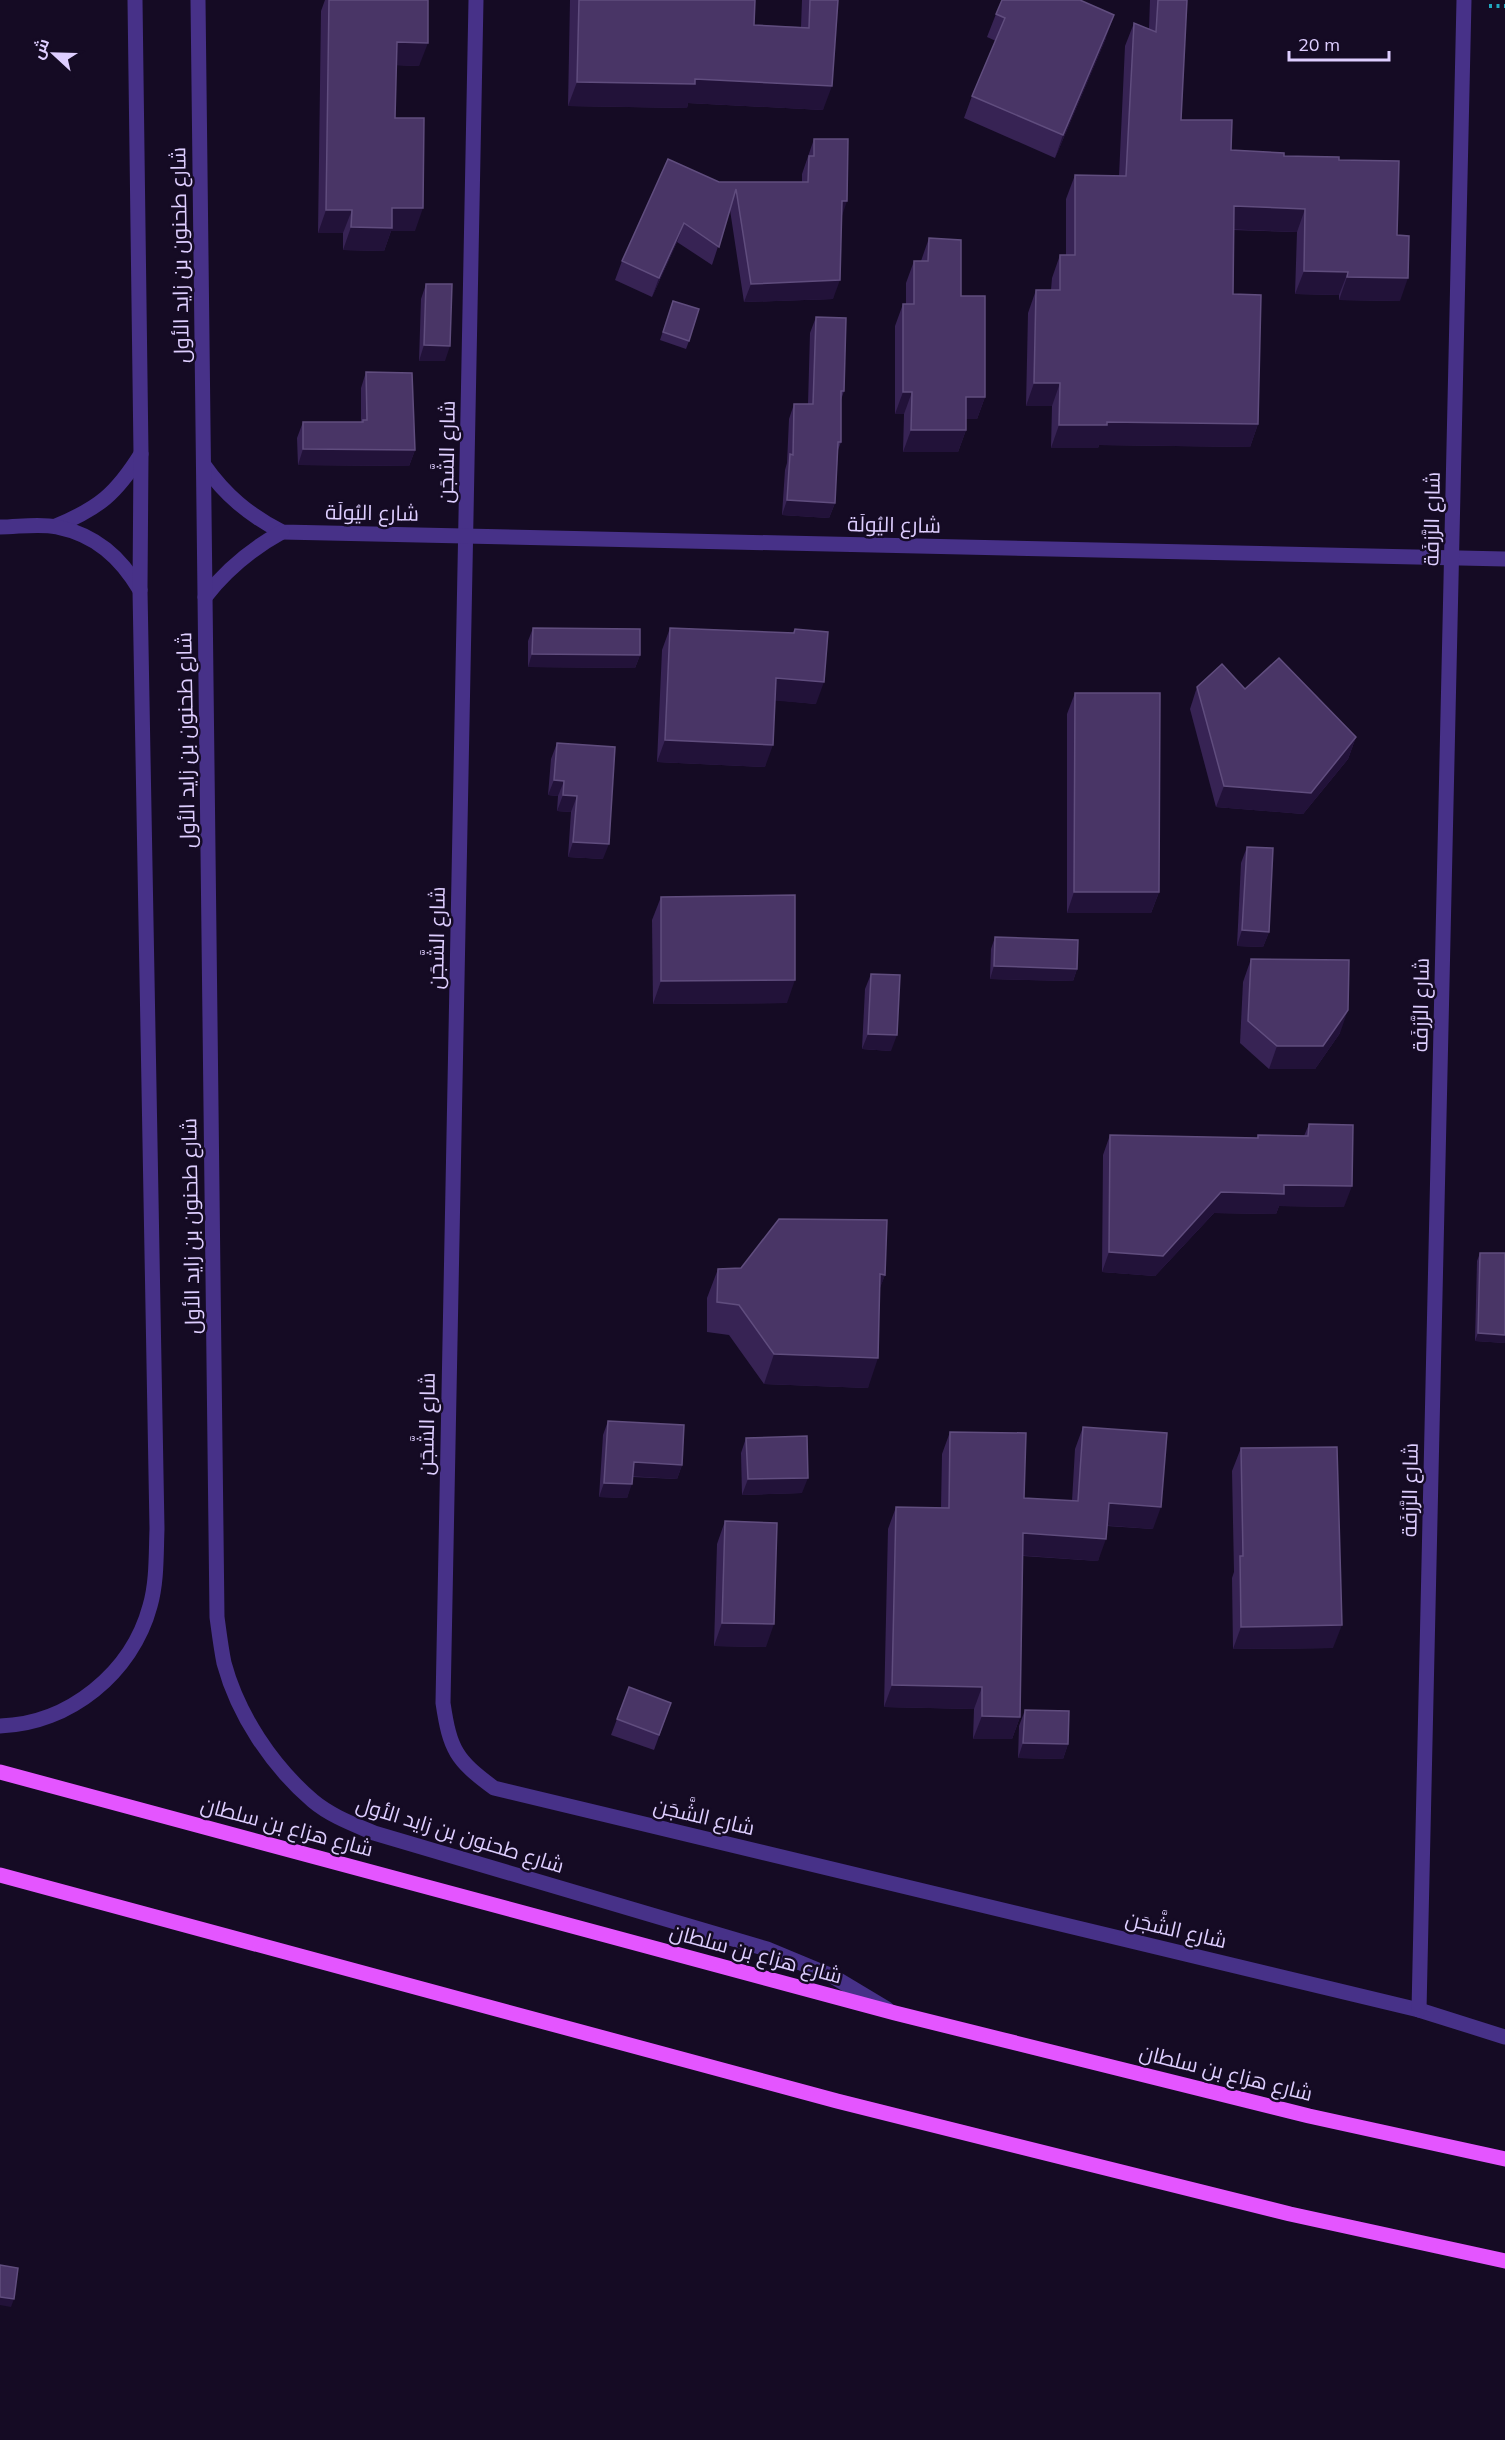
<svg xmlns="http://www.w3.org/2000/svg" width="1505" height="2440" font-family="Mulish,Cairo,sans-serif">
<rect width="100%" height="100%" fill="#150b24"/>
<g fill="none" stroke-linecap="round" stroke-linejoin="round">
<path stroke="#21a8c0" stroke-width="4" stroke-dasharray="3 4.5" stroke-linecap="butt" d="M 1489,6 L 1505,6"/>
<g stroke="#473188" stroke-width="15">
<path d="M 476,0 L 443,1703 C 450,1750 456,1760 494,1788 L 1419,2010 L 1505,2037"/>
<path d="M 204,465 C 225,495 249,515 282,532 L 1505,559"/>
<path d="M 56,526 C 99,508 116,494 141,454"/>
<path d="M 0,527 C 18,527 39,523 57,527 C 96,535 120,557 140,590"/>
<path d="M 205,597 C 227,569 251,549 282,532"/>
<path d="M 1419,2010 L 1464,0"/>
</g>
<g stroke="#473188" stroke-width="15">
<path d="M 198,0 L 217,1617 C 219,1632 221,1648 224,1663 C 238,1715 272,1766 313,1801 C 331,1816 353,1824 374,1833 L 767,1949 L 832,1976 L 887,2009"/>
<path d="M 0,1726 C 69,1724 132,1673 150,1606 C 157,1582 156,1554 157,1529 L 140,590 L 141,454 L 135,0"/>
</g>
<g stroke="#e455ff" stroke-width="15">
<path d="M 0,1772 L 895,2013 L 1309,2116 L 1505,2159"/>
<path d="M 0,1875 L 837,2101 L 1290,2214 L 1505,2261"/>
</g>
</g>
<g fill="#372354">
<path d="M 325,0 L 428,0 L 419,66 L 396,65 L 395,118 L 415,231 L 391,231 L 384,251 L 343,250 L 343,233 L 318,233 L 321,11 Z"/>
<path d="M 570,0 L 755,0 L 754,25 L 801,27 L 802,0 L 838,0 L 823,110 L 688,103 L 687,108 L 568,106 Z"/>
<path d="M 1150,0 L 1187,0 L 1181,120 L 1231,150 L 1284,156 L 1339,160 L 1397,235 L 1400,301 L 1339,300 L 1339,295 L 1295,294 L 1297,232 L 1234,230 L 1233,294 L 1258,424 L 1250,447 L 1099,445 L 1098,448 L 1051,448 L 1052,406 L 1026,406 L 1028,313 L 1036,290 L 1051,290 L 1052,278 L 1060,255 L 1066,255 L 1066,199 L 1075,175 L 1119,176 L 1125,46 L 1134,23 L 1149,29 Z"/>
<path d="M 996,14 L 1106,38 L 1055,158 L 964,118 L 972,96 L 996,41 L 987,37 Z"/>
<path d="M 814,139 L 842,216 L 833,299 L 744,302 L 730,210 L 712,265 L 677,242 L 652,297 L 615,280 L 622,261 L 719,182 L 802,182 L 802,174 Z"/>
<path d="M 929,238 L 961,296 L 985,397 L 977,419 L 966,419 L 966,430 L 958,452 L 903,452 L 904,414 L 895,414 L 895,326 L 903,304 L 906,304 L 906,283 L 914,261 L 921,261 Z"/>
<path d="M 426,284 L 445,361 L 419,361 L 421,299 Z"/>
<path d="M 673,301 L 689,341 L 686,349 L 660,340 Z"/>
<path d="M 816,317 L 844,391 L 841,400 L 841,442 L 838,450 L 835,503 L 829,518 L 782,515 L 785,470 L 787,463 L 789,419 L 794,404 L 808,404 L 810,333 Z"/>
<path d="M 366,372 L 415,450 L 409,466 L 298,465 L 297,438 L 303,422 L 361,422 L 361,388 Z"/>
<path d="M 533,628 L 640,655 L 635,668 L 528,667 L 528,641 Z"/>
<path d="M 670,628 L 793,633 L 795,629 L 816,704 L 775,700 L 765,767 L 657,762 L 662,650 Z"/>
<path d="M 1197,687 L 1356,737 L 1348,759 L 1303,814 L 1216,807 L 1190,709 Z"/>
<path d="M 1075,693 L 1159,892 L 1151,913 L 1067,913 L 1067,714 Z"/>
<path d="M 557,743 L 603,859 L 568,857 L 571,812 L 557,811 L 558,796 L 548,795 L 551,759 Z"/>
<path d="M 1247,847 L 1269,932 L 1263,947 L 1237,946 L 1241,863 Z"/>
<path d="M 661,897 L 787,1003 L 653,1004 L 652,920 Z"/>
<path d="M 995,937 L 1077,969 L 1073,981 L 990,979 L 991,949 Z"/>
<path d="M 1251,959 L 1340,1033 L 1315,1069 L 1269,1069 L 1240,1043 L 1243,982 Z"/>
<path d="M 871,974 L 891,1051 L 862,1049 L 865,989 Z"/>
<path d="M 1309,1124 L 1344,1207 L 1279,1206 L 1276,1214 L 1214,1213 L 1155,1276 L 1102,1272 L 1103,1155 L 1110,1135 L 1257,1138 L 1258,1135 L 1304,1136 Z"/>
<path d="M 1480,1253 L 1505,1343 L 1475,1341 L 1477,1261 Z"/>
<path d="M 718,1269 L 885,1275 L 880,1287 L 868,1388 L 764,1384 L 729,1335 L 707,1332 L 707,1298 Z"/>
<path d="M 608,1421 L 682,1465 L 677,1479 L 633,1477 L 627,1498 L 599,1497 L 603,1435 Z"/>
<path d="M 1083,1427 L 1153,1529 L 1107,1526 L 1098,1561 L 1023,1556 L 1020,1717 L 1012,1739 L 973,1739 L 974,1709 L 884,1707 L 888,1529 L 896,1507 L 941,1508 L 942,1454 L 950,1432 L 1024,1498 L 1072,1501 L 1075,1449 Z"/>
<path d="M 746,1438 L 802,1493 L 742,1495 L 741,1453 Z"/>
<path d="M 1241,1448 L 1333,1648 L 1233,1649 L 1232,1578 L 1234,1572 L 1232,1471 Z"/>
<path d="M 725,1521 L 766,1647 L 714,1646 L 717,1544 Z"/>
<path d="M 629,1687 L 671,1703 L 654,1750 L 611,1735 Z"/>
<path d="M 1025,1710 L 1068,1744 L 1063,1759 L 1018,1758 L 1019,1726 Z"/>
</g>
<g fill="#221239">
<path d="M 1114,15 L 1106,38 L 1055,158 L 1063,135 Z"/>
<path d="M 397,42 L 428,43 L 419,66 L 388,65 Z"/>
<path d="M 695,79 L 832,86 L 823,110 L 688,103 L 687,108 L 568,106 L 577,82 Z"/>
<path d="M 842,201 L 847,201 L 841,219 Z"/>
<path d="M 1234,206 L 1305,209 L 1297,232 L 1226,229 Z"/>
<path d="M 392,208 L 423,208 L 415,231 L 391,231 L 384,251 L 343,250 L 351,227 Z"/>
<path d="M 326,210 L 352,210 L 343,233 L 318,233 Z"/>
<path d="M 684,223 L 677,242 L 652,297 L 659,278 Z"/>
<path d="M 1304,271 L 1348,272 L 1339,295 L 1295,294 Z"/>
<path d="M 1347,277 L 1408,278 L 1400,301 L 1339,300 Z"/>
<path d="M 840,280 L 833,299 L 744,302 L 751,284 Z"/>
<path d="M 424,345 L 450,346 L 445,361 L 419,361 Z"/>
<path d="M 1034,383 L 1060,383 L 1052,406 L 1026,406 Z"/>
<path d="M 903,392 L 912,392 L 904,414 L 895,414 Z"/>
<path d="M 966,397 L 985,397 L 977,419 L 958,419 Z"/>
<path d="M 1107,422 L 1258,424 L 1250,447 L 1099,445 L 1098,448 L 1051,448 L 1059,425 Z"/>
<path d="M 911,430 L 966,430 L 958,452 L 903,452 Z"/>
<path d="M 303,449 L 415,450 L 409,466 L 298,465 Z"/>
<path d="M 787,500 L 835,503 L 829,518 L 782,515 Z"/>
<path d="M 532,654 L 640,655 L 635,668 L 528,667 Z"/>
<path d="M 776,678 L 824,682 L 816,704 L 768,700 Z"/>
<path d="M 1356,737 L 1348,759 L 1303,814 L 1216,807 L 1224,786 Z"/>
<path d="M 665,740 L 773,745 L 765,767 L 657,762 Z"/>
<path d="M 554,780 L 564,781 L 558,796 L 548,795 Z"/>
<path d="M 563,795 L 577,796 L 571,812 L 557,811 Z"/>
<path d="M 573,842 L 609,844 L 603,859 L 568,857 Z"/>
<path d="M 1074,892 L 1159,892 L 1151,913 L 1067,913 Z"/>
<path d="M 1242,930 L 1269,932 L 1263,947 L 1237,946 Z"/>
<path d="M 994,966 L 1077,969 L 1073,981 L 990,979 Z"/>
<path d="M 795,980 L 787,1003 L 653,1004 L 661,981 Z"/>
<path d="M 1348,1010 L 1340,1033 L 1315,1069 L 1269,1069 L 1277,1046 Z"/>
<path d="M 868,1034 L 897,1035 L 891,1051 L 862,1049 Z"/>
<path d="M 1284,1185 L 1352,1186 L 1344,1207 L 1279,1206 L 1276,1214 L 1214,1213 L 1155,1276 L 1102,1272 L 1109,1252 L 1221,1192 Z"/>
<path d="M 880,1274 L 885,1275 L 874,1304 Z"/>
<path d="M 1478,1333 L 1505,1335 L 1505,1343 L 1475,1341 Z"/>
<path d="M 774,1354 L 878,1358 L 868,1388 L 764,1384 Z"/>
<path d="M 634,1462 L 682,1465 L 677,1479 L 629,1476 Z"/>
<path d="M 808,1478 L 802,1493 L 742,1495 L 748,1479 Z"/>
<path d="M 604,1483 L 632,1484 L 627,1498 L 599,1497 Z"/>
<path d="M 1109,1503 L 1161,1507 L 1153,1529 L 1100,1525 Z"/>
<path d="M 1023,1533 L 1106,1539 L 1098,1561 L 1015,1555 Z"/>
<path d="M 722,1623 L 774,1624 L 766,1647 L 714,1646 Z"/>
<path d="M 1342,1625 L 1333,1648 L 1233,1649 L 1241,1627 Z"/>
<path d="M 892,1685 L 982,1687 L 974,1709 L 884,1707 Z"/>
<path d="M 982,1716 L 1020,1717 L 1012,1739 L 973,1739 Z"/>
<path d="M 1023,1743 L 1068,1744 L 1063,1759 L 1018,1758 Z"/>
<path d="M 0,2297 L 14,2299 L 11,2307 L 0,2305 Z"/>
</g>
<g fill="#493566" stroke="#604d7e" stroke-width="1.5">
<path d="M 329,0 L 428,0 L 428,43 L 397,42 L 395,118 L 424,118 L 423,208 L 392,208 L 392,228 L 351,227 L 352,210 L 326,210 Z"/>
<path d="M 579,0 L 755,0 L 754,25 L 809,28 L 810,0 L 838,0 L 832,86 L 695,79 L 695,84 L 577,82 Z"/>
<path d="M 1002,0 L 1080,0 L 1114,15 L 1063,135 L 972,96 L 1005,18 L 996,14 Z"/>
<path d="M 1158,0 L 1187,0 L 1181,120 L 1232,120 L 1231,150 L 1284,153 L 1284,156 L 1339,157 L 1339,160 L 1399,161 L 1397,235 L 1409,236 L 1408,278 L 1347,277 L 1348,272 L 1304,271 L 1305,209 L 1234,206 L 1233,294 L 1261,295 L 1258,424 L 1107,422 L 1107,425 L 1059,425 L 1060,383 L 1034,383 L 1036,290 L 1060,290 L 1060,255 L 1075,255 L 1075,175 L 1126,176 L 1134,23 L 1156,32 Z"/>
<path d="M 814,139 L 848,139 L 847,201 L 842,201 L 840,280 L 751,284 L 736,189 L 719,247 L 684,223 L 659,278 L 622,261 L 668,159 L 719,182 L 808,182 L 809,156 L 814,156 Z"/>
<path d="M 929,238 L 961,240 L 961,296 L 985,296 L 985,397 L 966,397 L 966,430 L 911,430 L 912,392 L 903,392 L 903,304 L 914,304 L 914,261 L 928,261 Z"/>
<path d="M 426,284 L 452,284 L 450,346 L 424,345 Z"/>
<path d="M 673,301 L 699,309 L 689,341 L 663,332 Z"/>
<path d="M 816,317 L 846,318 L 844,391 L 841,391 L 841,442 L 838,442 L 835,503 L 787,500 L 790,454 L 793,455 L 794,404 L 813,404 Z"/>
<path d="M 366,372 L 412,373 L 415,450 L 303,449 L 303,422 L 363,422 L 363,420 L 367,420 Z"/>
<path d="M 533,628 L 640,629 L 640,655 L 532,654 Z"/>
<path d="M 670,628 L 794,633 L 795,629 L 828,632 L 824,682 L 776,678 L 773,745 L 665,740 Z"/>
<path d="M 1279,658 L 1356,737 L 1311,793 L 1224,786 L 1197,687 L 1222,664 L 1245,689 Z"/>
<path d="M 1075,693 L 1160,693 L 1159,892 L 1074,892 Z"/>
<path d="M 557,743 L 615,747 L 609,844 L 573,842 L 577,796 L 563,795 L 564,781 L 554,780 Z"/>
<path d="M 1247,847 L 1273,848 L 1269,932 L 1242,930 Z"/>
<path d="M 795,895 L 795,980 L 661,981 L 661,897 Z"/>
<path d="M 995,937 L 1078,940 L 1077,969 L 994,966 Z"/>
<path d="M 1251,959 L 1349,960 L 1348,1010 L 1323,1046 L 1277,1046 L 1248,1021 Z"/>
<path d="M 871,974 L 900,975 L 897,1035 L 868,1034 Z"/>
<path d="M 1309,1124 L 1353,1125 L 1352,1186 L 1284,1185 L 1284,1194 L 1221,1192 L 1163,1256 L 1109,1252 L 1110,1135 L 1258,1138 L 1258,1135 L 1308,1136 Z"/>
<path d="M 779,1219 L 887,1220 L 885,1275 L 880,1274 L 878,1358 L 774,1354 L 739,1305 L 717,1302 L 718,1269 L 741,1268 Z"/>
<path d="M 1480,1253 L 1505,1253 L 1505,1335 L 1478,1333 Z"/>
<path d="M 608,1421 L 684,1425 L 682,1465 L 634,1462 L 632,1484 L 604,1483 Z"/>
<path d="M 1083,1427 L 1167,1433 L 1161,1507 L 1109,1503 L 1106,1539 L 1023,1533 L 1020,1717 L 982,1716 L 982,1687 L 892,1685 L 896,1507 L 949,1508 L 950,1432 L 1026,1433 L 1024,1498 L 1078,1501 Z"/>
<path d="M 807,1436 L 808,1478 L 748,1479 L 746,1438 Z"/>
<path d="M 1337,1447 L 1342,1625 L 1241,1627 L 1240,1556 L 1243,1556 L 1241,1448 Z"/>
<path d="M 725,1521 L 777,1523 L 774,1624 L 722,1623 Z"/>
<path d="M 629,1687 L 671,1703 L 659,1735 L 617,1719 Z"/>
<path d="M 1025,1710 L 1069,1711 L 1068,1744 L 1023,1743 Z"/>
<path d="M 0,2265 L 18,2268 L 14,2299 L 0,2297 Z"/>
</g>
<g text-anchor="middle" stroke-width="5" stroke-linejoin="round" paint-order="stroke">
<g font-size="21" fill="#deceff" stroke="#150b24">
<text transform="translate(180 255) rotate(-91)" y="7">شارع طحنون بن زايد الأول</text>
<text transform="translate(447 452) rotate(-89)" y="7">شارع الشَّجَن</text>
<text transform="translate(372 513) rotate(1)" y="7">شارع اليُولَة</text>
<text transform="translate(1432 519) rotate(-89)" y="7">شارع الرَّزفَة</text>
<text transform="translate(894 525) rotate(1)" y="7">شارع اليُولَة</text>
<text transform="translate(186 740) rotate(-91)" y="7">شارع طحنون بن زايد الأول</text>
<text transform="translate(437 938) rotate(-89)" y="7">شارع الشَّجَن</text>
<text transform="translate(1421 1005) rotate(-89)" y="7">شارع الرَّزفَة</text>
<text transform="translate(191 1226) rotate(-91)" y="7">شارع طحنون بن زايد الأول</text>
<text transform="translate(427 1424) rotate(-89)" y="7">شارع الشَّجَن</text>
<text transform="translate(1410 1490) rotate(-89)" y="7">شارع الرَّزفَة</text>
<text transform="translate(704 1817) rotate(13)" y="7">شارع الشَّجَن</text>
<text transform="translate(287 1827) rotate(15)" y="7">شارع هزاع بن سلطان</text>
<text transform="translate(460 1835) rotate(17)" y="7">شارع طحنون بن زايد الأول</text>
<text transform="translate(1176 1930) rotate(13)" y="7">شارع الشَّجَن</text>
<text transform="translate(756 1954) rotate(15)" y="7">شارع هزاع بن سلطان</text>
<text transform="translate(1226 2073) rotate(14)" y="7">شارع هزاع بن سلطان</text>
</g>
</g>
<g transform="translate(54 54) rotate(292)" stroke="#150b24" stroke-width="4.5" paint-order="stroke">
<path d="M0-4.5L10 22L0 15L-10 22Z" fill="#deceff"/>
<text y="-9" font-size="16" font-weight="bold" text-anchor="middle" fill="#deceff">ش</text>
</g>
<path d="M1289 51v9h100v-9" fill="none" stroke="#deceff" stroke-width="3"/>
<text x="1298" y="51" font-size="18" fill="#deceff" stroke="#150b24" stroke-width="4.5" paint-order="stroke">20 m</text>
</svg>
